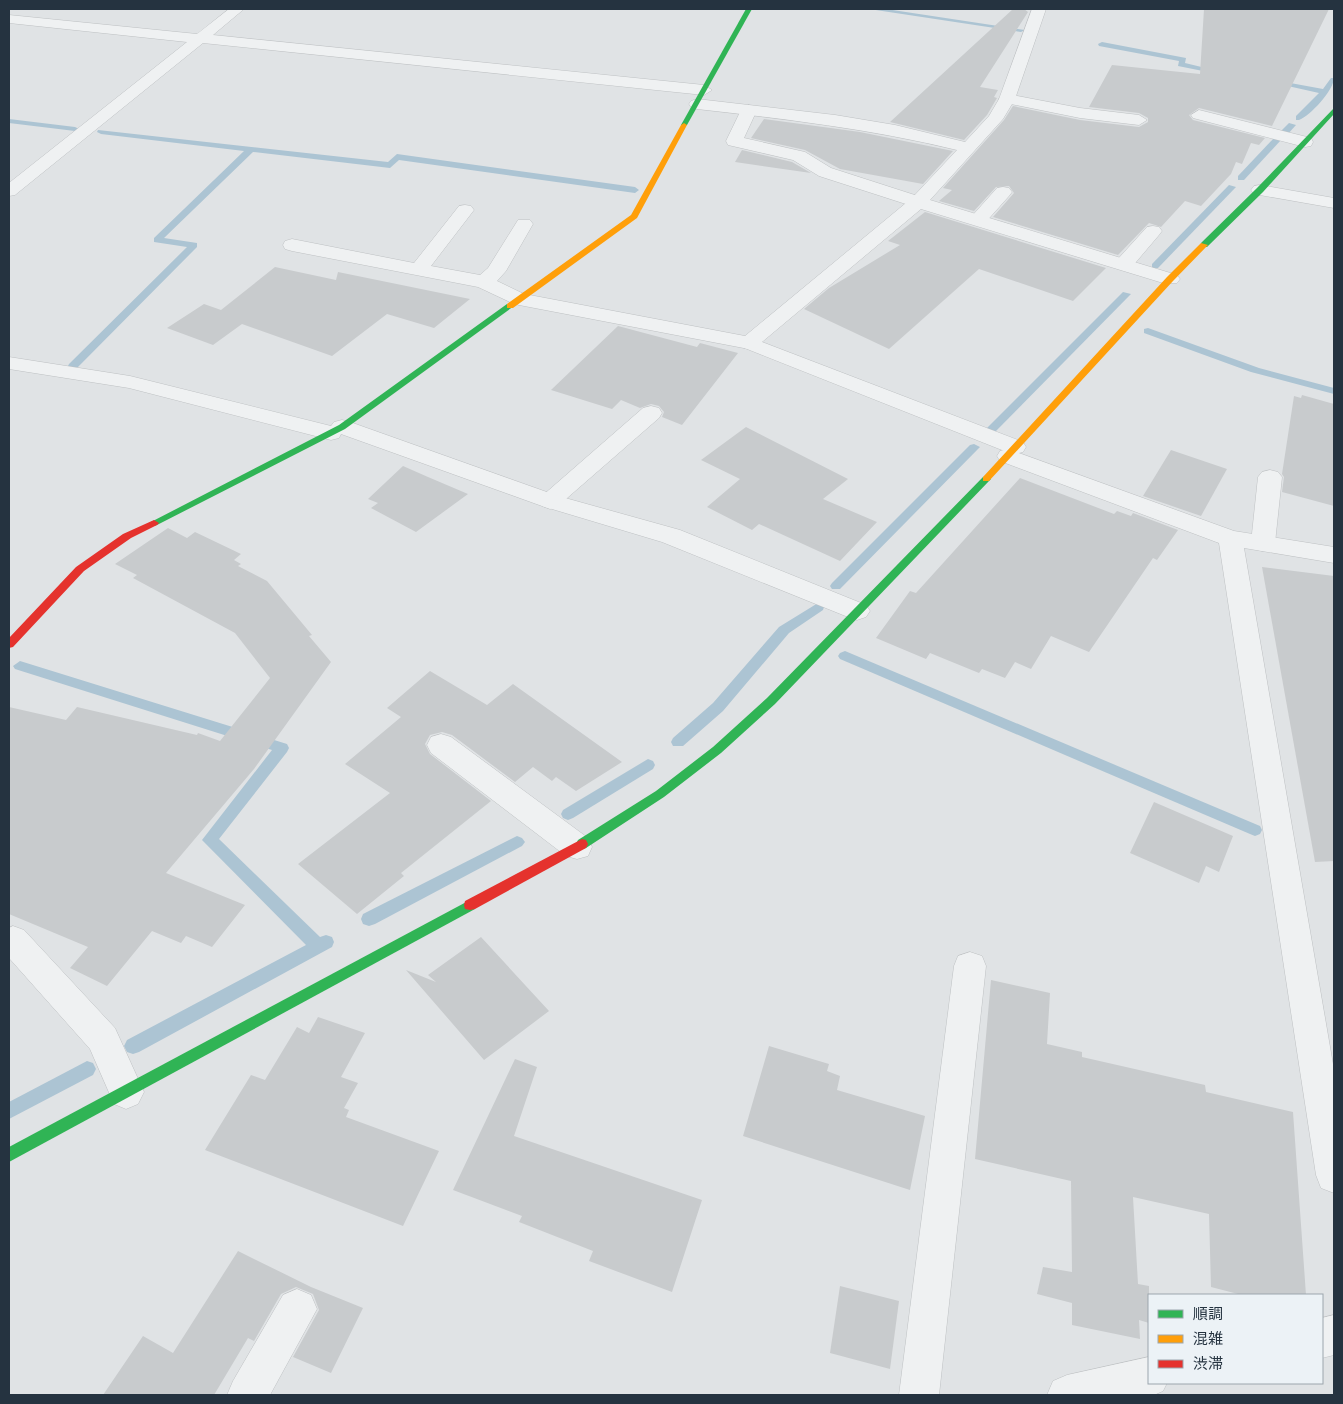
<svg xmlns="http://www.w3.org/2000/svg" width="1343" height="1404" font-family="'PT Sans Narrow','Noto Sans JP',sans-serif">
<rect width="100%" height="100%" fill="#e0e3e5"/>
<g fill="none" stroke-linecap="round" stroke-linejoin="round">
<g fill="#acc4d3" fill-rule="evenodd">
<path d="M 869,9 L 886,9 L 1025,30 L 1021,32 Z"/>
<path d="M 1102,42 L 1186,58 L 1185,63 L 1222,72 L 1218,74 L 1178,66 L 1179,61 L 1099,46 L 1098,44 Z"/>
<path d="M 1331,78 L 1334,78 C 1334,90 1310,116 1299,120 L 1296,120 L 1296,116 L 1319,93 L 1270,82 L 1274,80 L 1323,89 Z"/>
<path d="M 9,119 L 75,127 L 79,129 L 75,131 L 9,123 Z"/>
<path d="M 1289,123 L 1296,125 L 1287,135 L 1281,135 L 1281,131 Z"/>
<path d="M 98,130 L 388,162 L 397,154 L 635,187 L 639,190 L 635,193 L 399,160 L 390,168 L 253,152 L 164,238 L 197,243 L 197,247 L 77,368 L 73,369 L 68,366 L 69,364 L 187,247 L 154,242 L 154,238 L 244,151 L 101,134 L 97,132 Z"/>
<path d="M 1274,138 L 1281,140 L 1244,180 L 1238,180 L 1238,176 Z"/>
<path d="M 1229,185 L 1236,187 L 1158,268 L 1152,268 L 1152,264 Z"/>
<path d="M 1123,292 L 1131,294 L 994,433 L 986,433 L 986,429 Z"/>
<path d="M 1148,328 L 1259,368 L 1334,388 L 1334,394 L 1251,372 L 1144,333 L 1144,329 Z"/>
<path d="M 974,444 L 980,447 L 978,449 L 840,589 L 832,589 L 830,586 L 832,583 L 970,445 Z"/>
<path d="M 818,603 L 823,604 L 824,607 L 823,610 L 789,633 L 723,711 L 683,746 L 673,746 L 671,742 L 673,738 L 713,703 L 779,627 Z"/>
<path d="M 845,651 L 1260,826 L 1262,830 L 1260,834 L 1255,836 L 1250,834 L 840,659 L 838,656 L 840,653 Z"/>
<path d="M 20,661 L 287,744 L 289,748 L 287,752 L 219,839 L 320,937 L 326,935 L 332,937 L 334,942 L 332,947 L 139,1052 L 133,1054 L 127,1052 L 124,1046 L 127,1040 L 306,945 L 202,840 L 272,750 L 15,669 L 13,666 Z"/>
<path d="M 648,759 L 653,761 L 655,765 L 653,769 L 573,818 L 568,820 L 563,818 L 561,814 L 563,810 Z"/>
<path d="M 517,836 L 522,838 L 525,842 L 522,846 L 375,924 L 369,926 L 363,924 L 361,919 L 363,914 Z"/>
<path d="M 87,1061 L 93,1063 L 96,1069 L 93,1075 L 9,1119 L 9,1102 Z"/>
</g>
</g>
<g fill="#c8cbcd">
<path d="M 1013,9 L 1024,9 L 1028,12 L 980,87 L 998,90 L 994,97 L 997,98 L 987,115 L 964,140 L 890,122 Z"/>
<path d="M 1204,9 L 1329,9 L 1272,126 L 1199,108 L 1189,115 L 1193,120 L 1265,138 L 1259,145 L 1251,143 L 1242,164 L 1236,162 L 1231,174 L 1201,206 L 1185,201 L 1161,227 L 1149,223 L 1118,255 L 993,217 L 1014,193 L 1009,186 L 996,187 L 974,211 L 939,201 L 952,190 L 943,188 L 1004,120 L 1013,106 L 1080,120 L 1139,127 L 1148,122 L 1148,118 L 1139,113 L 1089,107 L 1112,65 L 1200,74 Z"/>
<path d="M 764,119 L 860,132 L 953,151 L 923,184 L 840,169 L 805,150 L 751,138 Z"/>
<path d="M 742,150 L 792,162 L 811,173 L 735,162 Z"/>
<path d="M 925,212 L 1106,268 L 1073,301 L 979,269 L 889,349 L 804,309 L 829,288 L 900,245 L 888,241 Z"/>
<path d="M 275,267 L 336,280 L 338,272 L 470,299 L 434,328 L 387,314 L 332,356 L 242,324 L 213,345 L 167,328 L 204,304 L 221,310 Z"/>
<path d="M 618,326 L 697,347 L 700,343 L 738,353 L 682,425 L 662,417 L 664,412 L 659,406 L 651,404 L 640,408 L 621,400 L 612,409 L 551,390 Z"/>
<path d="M 1302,395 L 1334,404 L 1334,506 L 1282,492 L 1284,477 L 1282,474 L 1294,396 L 1301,398 Z"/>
<path d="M 746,427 L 848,479 L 823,499 L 877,522 L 840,561 L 759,524 L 752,530 L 707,507 L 740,479 L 701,460 Z"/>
<path d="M 1171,450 L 1227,469 L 1201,516 L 1143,496 Z"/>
<path d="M 403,466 L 428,477 L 468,494 L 416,532 L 371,508 L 378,503 L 368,499 Z"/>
<path d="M 1020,478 L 1114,514 L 1117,511 L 1131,516 L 1133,513 L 1178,530 L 1157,560 L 1153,558 L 1089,652 L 1051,636 L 1031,669 L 1015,662 L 1005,678 L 982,669 L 979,673 L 930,653 L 926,659 L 876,638 L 910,591 L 916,593 Z"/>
<path d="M 168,528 L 187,538 L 195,532 L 241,554 L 234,560 L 241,564 L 238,566 L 267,581 L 312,635 L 309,636 L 331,662 L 254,769 L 166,873 L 245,905 L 212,947 L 186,936 L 181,943 L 152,931 L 107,986 L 70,968 L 88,947 L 9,914 L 9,707 L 66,720 L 77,707 L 197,735 L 198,733 L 220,741 L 270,678 L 235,633 L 133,578 L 137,575 L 115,564 Z"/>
<path d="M 1262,567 L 1334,576 L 1334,861 L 1315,862 Z"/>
<path d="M 430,671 L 487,705 L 513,684 L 622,762 L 576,791 L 556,777 L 552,781 L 533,767 L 515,782 L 452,735 L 442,732 L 430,735 L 425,744 L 430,754 L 491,801 L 401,873 L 404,876 L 357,914 L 298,864 L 390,793 L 345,764 L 401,717 L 387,708 Z"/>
<path d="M 1154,802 L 1233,836 L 1219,872 L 1206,866 L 1199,883 L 1130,853 Z"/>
<path d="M 481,937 L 549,1011 L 484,1060 L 406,970 L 436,982 L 428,975 Z"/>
<path d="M 991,980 L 1050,993 L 1047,1044 L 1082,1052 L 1082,1057 L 1205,1085 L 1206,1092 L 1293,1112 L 1306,1295 L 1242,1295 L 1211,1287 L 1209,1214 L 1133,1197 L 1138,1284 L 1149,1286 L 1149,1323 L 1139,1320 L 1140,1339 L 1072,1325 L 1072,1303 L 1037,1294 L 1043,1267 L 1072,1272 L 1071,1181 L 975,1159 Z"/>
<path d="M 318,1017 L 365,1033 L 341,1077 L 358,1083 L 344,1108 L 349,1110 L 346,1117 L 439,1151 L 403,1226 L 205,1150 L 251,1075 L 265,1080 L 297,1027 L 309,1033 Z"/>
<path d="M 769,1046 L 829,1064 L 827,1071 L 840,1076 L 837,1090 L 925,1116 L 910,1190 L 743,1136 Z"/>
<path d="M 515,1059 L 537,1067 L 514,1136 L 702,1200 L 672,1292 L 589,1261 L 593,1251 L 519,1222 L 522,1216 L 453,1190 Z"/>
<path d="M 238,1251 L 311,1287 L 363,1308 L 331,1373 L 293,1357 L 319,1310 L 313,1294 L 296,1287 L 281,1294 L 254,1341 L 248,1338 L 214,1395 L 103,1395 L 143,1336 L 173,1353 Z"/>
<path d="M 840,1286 L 899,1301 L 890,1369 L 830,1353 Z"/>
</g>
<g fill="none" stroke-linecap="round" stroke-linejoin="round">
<g stroke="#bec1c3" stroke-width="1">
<g id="lane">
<path d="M 1007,94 L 1080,108 L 1139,115 L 1147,120 L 1139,125 L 1080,118 L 1001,102 L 999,99 Z"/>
<path d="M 749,105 L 757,110 L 744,138 L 805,152 L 831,168 L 924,198 L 927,202 L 924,206 L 912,206 L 819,176 L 793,160 L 728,145 L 726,141 L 741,110 Z"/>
<path d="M 1199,110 L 1311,138 L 1313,142 L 1311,146 L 1305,147 L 1193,118 L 1191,115 Z"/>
<path d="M 1003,187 L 1009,188 L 1012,192 L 1009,196 L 984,224 L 972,224 L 969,220 L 972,216 L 997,188 Z"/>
<path d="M 465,205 L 471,206 L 474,210 L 431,266 L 480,275 L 488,268 L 518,220 L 530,220 L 533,224 L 506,271 L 497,281 L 526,295 L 529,299 L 526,303 L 512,303 L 478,287 L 292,251 L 285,249 L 283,245 L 285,241 L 292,239 L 414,263 L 459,206 Z"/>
<path d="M 1153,226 L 1159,227 L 1162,231 L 1159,235 L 1131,268 L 1117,268 L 1115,264 L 1117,260 L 1147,227 Z"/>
<path d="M 749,337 L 1023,442 L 1026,447 L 1023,452 L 1015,454 L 1007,452 L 742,347 L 739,343 L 742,339 Z"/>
<path d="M 651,406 L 659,408 L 662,413 L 659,418 L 558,506 L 550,509 L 542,506 L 538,501 L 542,496 L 643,408 Z"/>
<path d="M 1270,470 L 1278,472 L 1282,477 L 1275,543 L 1272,549 L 1263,551 L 1254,549 L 1251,543 L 1258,477 L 1262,472 Z"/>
<path d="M 441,734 L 451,737 L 588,838 L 592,847 L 588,856 L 577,859 L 566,856 L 431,753 L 427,745 L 431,737 Z"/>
<path d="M 13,926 L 24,930 L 115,1028 L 144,1092 L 138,1104 L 126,1109 L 114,1104 L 90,1049 L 9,958 L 9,928 Z"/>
<path d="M 970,952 L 982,956 L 986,966 L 939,1395 L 899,1395 L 954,966 L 958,956 Z"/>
<path d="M 297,1289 L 311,1295 L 317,1309 L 270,1395 L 227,1395 L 233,1381 L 283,1295 Z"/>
</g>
</g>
<g stroke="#bec1c3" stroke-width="1">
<g id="street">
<path d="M 229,9 L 244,9 L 213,35 L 704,85 L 712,90 L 704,95 L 203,43 L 15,195 L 9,196 L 9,183 L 187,42 L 9,23 L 9,15 L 197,34 Z"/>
<path d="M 1032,9 L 1046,9 L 1015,99 L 1003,119 L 930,200 L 1177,275 L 1180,279 L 1177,283 L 1163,283 L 921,209 L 756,347 L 749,349 L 519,305 L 512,303 L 509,299 L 512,295 L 519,293 L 745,336 L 912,198 L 957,150 C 871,129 785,119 697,109 L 691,107 L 689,104 L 691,101 L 697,99 L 835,115 L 895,125 L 965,142 L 989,116 L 999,99 Z"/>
<path d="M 1260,185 L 1334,198 L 1334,208 L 1254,194 L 1251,190 L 1254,186 Z"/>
<path d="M 9,357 L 130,376 L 331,426 L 334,422 L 342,420 L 350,422 L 558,496 L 680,530 L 866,605 L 870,611 L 866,617 L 857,620 L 848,617 L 662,542 L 542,506 L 341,434 L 339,438 L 331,440 L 129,388 L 9,369 Z"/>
<path d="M 1008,449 L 1234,531 L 1334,547 L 1334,563 L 1244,548 L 1334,1070 L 1334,1193 L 1321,1188 L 1316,1175 L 1219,543 L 1000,461 L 997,456 L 1000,451 Z"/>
<path d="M 1334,1315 L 1334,1355 L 1322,1358 L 1322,1318 Z"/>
<path d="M 1149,1357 L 1149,1383 L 1167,1383 L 1163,1391 L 1154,1395 L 1047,1395 L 1053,1381 L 1067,1375 Z"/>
</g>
</g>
<use href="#lane" fill="#eff1f2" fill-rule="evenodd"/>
<use href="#street" fill="#eff1f2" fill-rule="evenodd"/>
<g fill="#30b455" fill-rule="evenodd">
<path d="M 746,9 L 752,9 L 687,125 L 682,126 L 681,125 Z"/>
<path d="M 1334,108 L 1334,114 L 1263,192 L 1207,247 L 1201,247 L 1201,243 L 1257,188 Z"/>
<path d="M 507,304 L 514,306 L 345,429 L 157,525 L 154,526 L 149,523 L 339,425 Z"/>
<path d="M 986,476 L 991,479 L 989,481 L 775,704 L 721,753 L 664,797 L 586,848 L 582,849 L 578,848 L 576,844 L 578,840 L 656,791 L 713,747 L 767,698 L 983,477 Z"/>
<path d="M 470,900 L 475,901 L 476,905 L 475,909 L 9,1162 L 9,1147 Z"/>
</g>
<g fill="#ff9f0a" fill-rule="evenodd">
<path d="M 684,123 L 687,125 L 637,218 L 513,308 L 507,308 L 507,304 L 631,215 L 681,125 Z"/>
<path d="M 1201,243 L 1208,245 L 1173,281 L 989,481 L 983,481 L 983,477 L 1167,277 Z"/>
</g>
<g fill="#e5322d" fill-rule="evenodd">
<path d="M 154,520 L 159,523 L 157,525 L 131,538 L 84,571 L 13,647 L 9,648 L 9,638 L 76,567 L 123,534 Z"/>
<path d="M 582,839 L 586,840 L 588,844 L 586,848 L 475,909 L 470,910 L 465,909 L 464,905 L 465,901 Z"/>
</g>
</g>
<rect width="1343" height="1404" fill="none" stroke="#253340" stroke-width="20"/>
<rect x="1148" y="1294" width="175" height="90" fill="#ecf2f6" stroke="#9ca6ad"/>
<rect x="1158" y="1310" width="25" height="8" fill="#30b455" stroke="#9ca6ad"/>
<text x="1193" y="1319" font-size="15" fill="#253340">順調</text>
<rect x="1158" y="1335" width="25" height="8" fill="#ff9f0a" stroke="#9ca6ad"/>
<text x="1193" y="1344" font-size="15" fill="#253340">混雑</text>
<rect x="1158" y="1360" width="25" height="8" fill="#e5322d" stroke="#9ca6ad"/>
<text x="1193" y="1369" font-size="15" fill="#253340">渋滞</text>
</svg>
